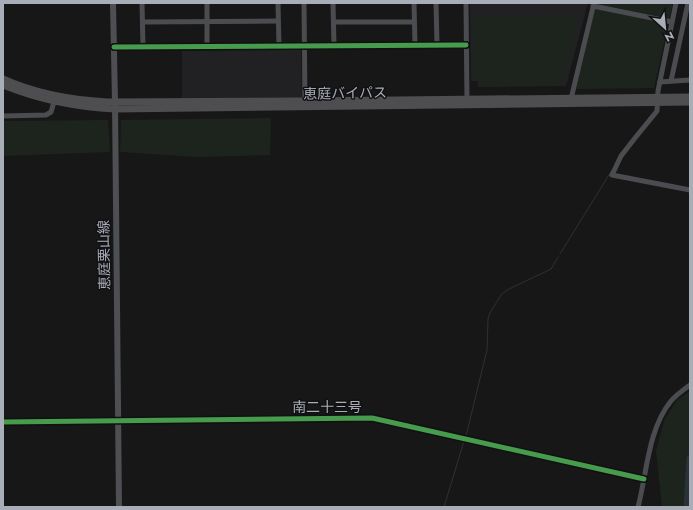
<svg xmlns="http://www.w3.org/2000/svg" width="693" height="510" font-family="Jost,'Noto Sans JP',sans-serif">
<rect width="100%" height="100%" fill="#171717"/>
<g fill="#212123">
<path d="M 470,3 L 588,3 L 566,86 L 478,87 L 478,81 L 471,81 Z"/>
<path d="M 301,49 L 302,98 L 182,99 L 182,51 Z"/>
</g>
<g fill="#1d241e">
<path d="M 596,3 L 673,3 L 654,88 L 576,89 Z"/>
<path d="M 579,15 L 564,80 L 559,80 L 559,85 L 480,85 L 480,79 L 474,79 L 473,17 Z"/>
<path d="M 271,118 L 270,155 L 197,157 L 120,152 L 121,120 Z"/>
<path d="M 108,120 L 110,152 L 3,156 L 3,121 Z"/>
<path d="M 690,391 L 690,507 L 662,507 L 656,451 L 664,421 L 677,400 Z"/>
</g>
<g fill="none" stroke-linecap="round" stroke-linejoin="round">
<g stroke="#2a3239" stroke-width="1">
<path d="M 560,254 L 612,170"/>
<path d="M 466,436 L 487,350 L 488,319 L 490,313 L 501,295 L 507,290 L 551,269 L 558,257"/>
<path d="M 444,507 L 464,441"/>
</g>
<path stroke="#2a3239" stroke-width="7" d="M 687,507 L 690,459"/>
<g stroke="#4b4c50" stroke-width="5">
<path d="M 142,3 L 143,47"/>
<path d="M 207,3 L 207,47"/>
<path d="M 278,3 L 279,46"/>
<path d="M 304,3 L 305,104"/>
<path d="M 333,3 L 334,46"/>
<path d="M 414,3 L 415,45"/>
<path d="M 436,3 L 437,45"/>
<path d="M 466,3 L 467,102"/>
<path d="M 676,3 L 658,91 L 657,111 L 635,138 L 621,156 L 612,175 L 690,190"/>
<path d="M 593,6 L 672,22"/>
<path d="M 143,22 L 278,21"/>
<path d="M 334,22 L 414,22"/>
<path d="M 114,47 L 466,45"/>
<path d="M 671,81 L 688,3"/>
<path d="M 660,82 L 690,80"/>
<path d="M 571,99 L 594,3"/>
<path d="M 3,116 L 46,115 L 51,112 L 54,102"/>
<path d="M 3,422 L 372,418 L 644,479"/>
<path d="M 638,507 C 647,473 648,429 671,401 C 676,395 683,390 690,385"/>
</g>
<path stroke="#4d4f52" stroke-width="6" d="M 113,3 L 115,102 L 119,507"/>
<g stroke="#4e4e51" stroke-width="7">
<path d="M 3,79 C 36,94 71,100 107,102 L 305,101 L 690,97"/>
<path d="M 3,85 C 40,100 75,107 115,109 L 690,102"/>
</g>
<g stroke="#111113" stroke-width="8">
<g id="cycleway">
<path d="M 114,47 L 466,45"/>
<path d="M 3,422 L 372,418 L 644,479"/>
</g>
</g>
<use href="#cycleway" stroke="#469c4c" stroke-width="5"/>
</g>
<g text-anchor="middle" stroke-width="3" stroke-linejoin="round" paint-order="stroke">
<g font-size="14" fill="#a8adb8" stroke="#111113">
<text transform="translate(345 93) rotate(-1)" y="5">恵庭バイパス</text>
<text transform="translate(104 255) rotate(-91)" y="5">恵庭栗山線</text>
<text x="327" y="412">南二十三号</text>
</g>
</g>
<rect width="693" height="510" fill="none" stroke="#a8adb8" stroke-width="8"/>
<g transform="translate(665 28) rotate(153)" stroke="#111113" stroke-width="3" paint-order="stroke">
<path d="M0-3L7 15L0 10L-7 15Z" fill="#a8adb8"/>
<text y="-6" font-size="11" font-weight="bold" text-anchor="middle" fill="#a8adb8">N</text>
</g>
</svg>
